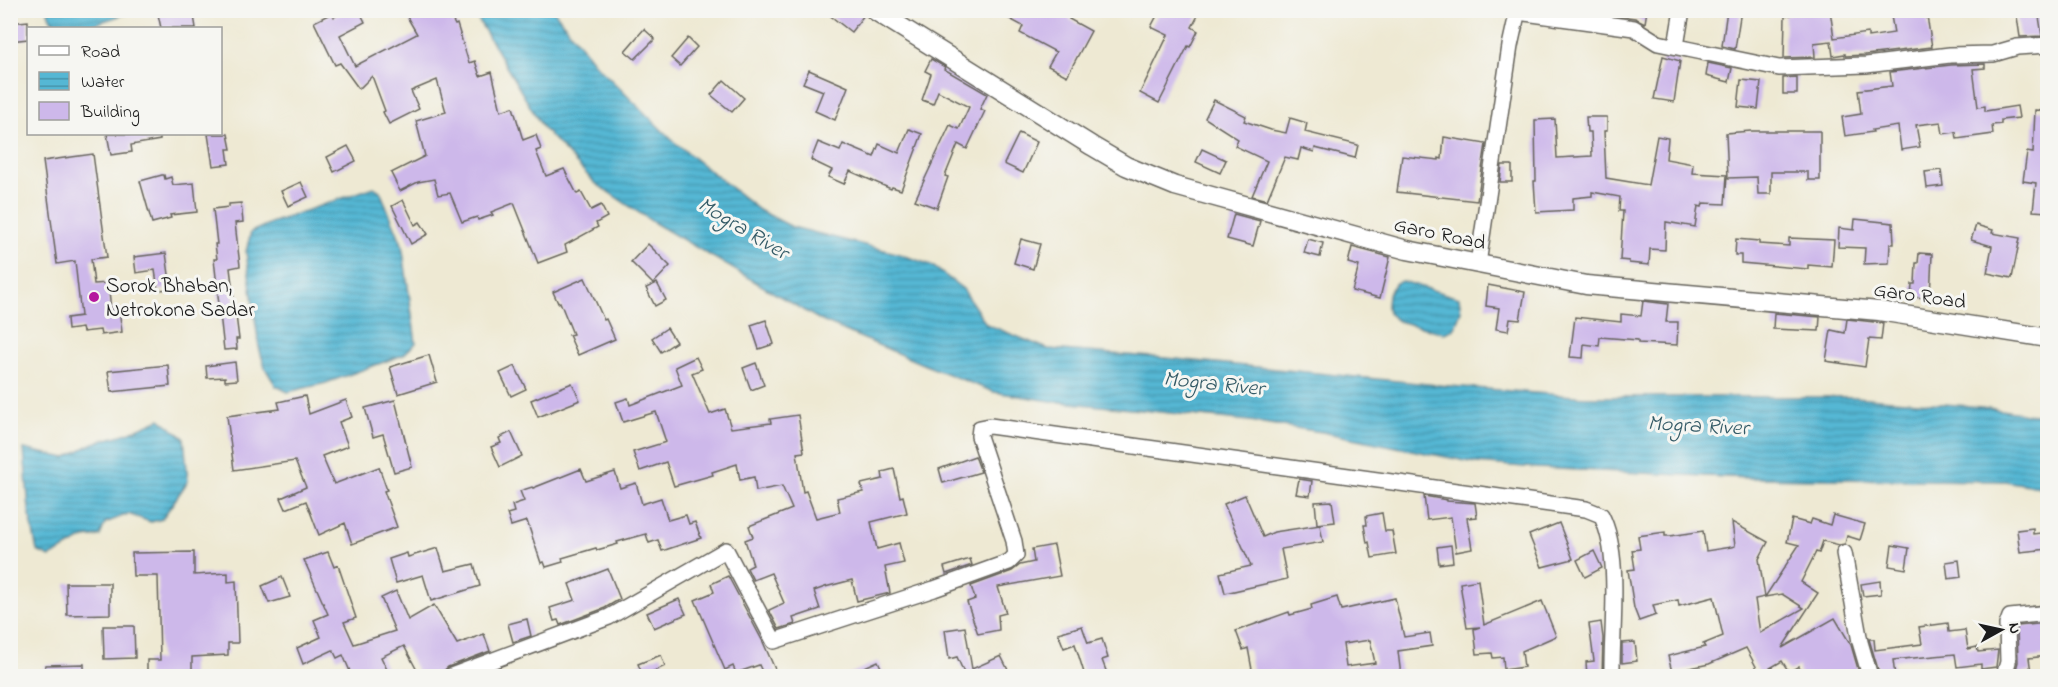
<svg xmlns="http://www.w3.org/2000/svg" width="2058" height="687" font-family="'Indie Flower',sans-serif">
<defs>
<pattern id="water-rules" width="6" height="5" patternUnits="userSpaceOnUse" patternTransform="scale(1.5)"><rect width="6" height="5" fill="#55b7d4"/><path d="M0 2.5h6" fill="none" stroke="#4694ab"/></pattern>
</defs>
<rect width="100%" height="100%" fill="#f6f6f2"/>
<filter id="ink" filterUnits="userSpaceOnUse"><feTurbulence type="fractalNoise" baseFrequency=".0167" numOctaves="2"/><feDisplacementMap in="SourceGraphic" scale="12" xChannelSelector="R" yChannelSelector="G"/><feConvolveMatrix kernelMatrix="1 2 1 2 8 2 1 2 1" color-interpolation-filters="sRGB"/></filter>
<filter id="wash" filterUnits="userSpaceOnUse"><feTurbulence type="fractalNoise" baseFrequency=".008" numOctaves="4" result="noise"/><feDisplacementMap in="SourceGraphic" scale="24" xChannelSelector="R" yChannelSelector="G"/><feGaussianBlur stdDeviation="1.35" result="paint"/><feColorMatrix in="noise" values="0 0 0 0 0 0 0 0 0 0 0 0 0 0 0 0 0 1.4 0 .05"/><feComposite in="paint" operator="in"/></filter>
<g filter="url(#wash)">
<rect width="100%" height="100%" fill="#eee9d3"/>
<g fill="url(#water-rules)" stroke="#386a78" stroke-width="1.5">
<path d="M 48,11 L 48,10 L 134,11 C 113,17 54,45 48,11 Z"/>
<path d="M 473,11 L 554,11 L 595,64 L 673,141 L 759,210 L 792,227 L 896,253 L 931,265 L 963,289 L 986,324 L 1048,349 L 1165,358 L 1437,385 L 1585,397 L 1854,397 L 1981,407 L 2033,415 L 2047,414 L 2047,488 L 2005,481 L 1749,478 L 1537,468 L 1476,463 L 1322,432 L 1250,421 L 1051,401 L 994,392 L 925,365 L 822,321 L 653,222 L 595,183 L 543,128 Z"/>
<path d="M 374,187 L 380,191 L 402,244 L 416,343 L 403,355 L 326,383 L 288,392 L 276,386 L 265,368 L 259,347 L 246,252 L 251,232 L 271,223 Z"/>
<path d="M 1402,281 L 1459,298 L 1461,311 L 1454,329 L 1444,333 L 1398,321 L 1388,313 L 1387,306 L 1388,294 L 1396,283 Z"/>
<path d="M 160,419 L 184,438 L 188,481 L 162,519 L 151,522 L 128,514 L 105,523 L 100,536 L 84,538 L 50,557 L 37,551 L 29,510 L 24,449 L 65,458 L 94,443 L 128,433 Z"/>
</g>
<g id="blocks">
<g fill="#cdb8ea" fill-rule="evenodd">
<path d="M 157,10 L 193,10 L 196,28 L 161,28 Z"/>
<path d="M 347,10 L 359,10 L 365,22 L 340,35 L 355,66 L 417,34 L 403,10 L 447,10 L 455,25 L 457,24 L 469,63 L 475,61 L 480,76 L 492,72 L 501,111 L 513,107 L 523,140 L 536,135 L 541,149 L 536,151 L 546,176 L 564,169 L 577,194 L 581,192 L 591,210 L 601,205 L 607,217 L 596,223 L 598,227 L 565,245 L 567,252 L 538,263 L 514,203 L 491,212 L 493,215 L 478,220 L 477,217 L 462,222 L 450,193 L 438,195 L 434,179 L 418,182 L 400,191 L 391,173 L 425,156 L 416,121 L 446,112 L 437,80 L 411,91 L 419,109 L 389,124 L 383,112 L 385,111 L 372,76 L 359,89 L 340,63 L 335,65 L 314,22 L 332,13 L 334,17 Z"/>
<path d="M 823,10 L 863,10 L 864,15 L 851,32 Z"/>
<path d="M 993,10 L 1060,10 L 1071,16 L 1069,19 L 1091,31 L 1067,76 L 1048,66 L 1056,52 L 1020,33 L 1023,26 Z"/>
<path d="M 1160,10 L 1201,10 L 1192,27 L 1198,31 L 1190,47 L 1188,46 L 1159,103 L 1140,93 L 1168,35 L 1151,27 Z"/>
<path d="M 1616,10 L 1627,13 L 1628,10 L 1647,10 L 1645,23 L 1635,18 L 1582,11 Z"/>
<path d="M 1727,10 L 1741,10 L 1735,49 L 1722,46 Z"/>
<path d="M 1812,10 L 1830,10 L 1834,38 L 1868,33 L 1868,37 L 1894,33 L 1890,10 L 1926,10 L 1932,47 L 1865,55 L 1845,56 L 1845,54 L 1833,56 L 1831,41 L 1814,43 L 1815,57 L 1784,58 L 1785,16 Z"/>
<path d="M 2016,10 L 2038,10 L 2042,36 L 2020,37 Z"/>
<path d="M 28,21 L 28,39 L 10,41 L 10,23 Z"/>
<path d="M 644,29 L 655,39 L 635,59 L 625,51 Z"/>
<path d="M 688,38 L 697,47 L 680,66 L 671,58 Z"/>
<path d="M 1663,56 L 1680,61 L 1674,102 L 1654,99 Z"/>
<path d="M 931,59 L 945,67 L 944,69 L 987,94 L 980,109 L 985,111 L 967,149 L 958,144 L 945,176 L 948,177 L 937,208 L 915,200 L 950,125 L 959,129 L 969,107 L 938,91 L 933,104 L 922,100 L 931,74 L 925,71 Z"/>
<path d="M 1708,63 L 1732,68 L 1729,82 L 1706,76 Z"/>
<path d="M 1985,64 L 1985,68 L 1973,69 L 1978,107 L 1985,106 L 1985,111 L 2017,106 L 2019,118 L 2001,120 L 2001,124 L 1992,125 L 1993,134 L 1957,139 L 1956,132 L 1943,134 L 1941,122 L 1916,125 L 1920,147 L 1901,150 L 1898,126 L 1872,130 L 1873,132 L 1845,136 L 1842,117 L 1861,114 L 1858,90 L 1892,86 L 1890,72 L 1951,65 Z"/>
<path d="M 809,70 L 848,87 L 835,120 L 815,111 L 823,91 L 803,83 Z"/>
<path d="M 1797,77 L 1797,94 L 1783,94 L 1783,78 Z"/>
<path d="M 724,80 L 744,98 L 732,112 L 711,95 Z"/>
<path d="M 1741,80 L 1761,82 L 1758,109 L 1738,107 Z"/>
<path d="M 1214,100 L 1246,116 L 1244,121 L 1271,130 L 1286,133 L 1290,118 L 1307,123 L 1305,132 L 1358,145 L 1355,158 L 1315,148 L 1314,152 L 1301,148 L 1298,160 L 1285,157 L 1267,200 L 1252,196 L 1267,161 L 1235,146 L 1238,139 L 1205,118 Z"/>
<path d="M 2035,110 L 2048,111 L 2048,212 L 2033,211 L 2036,183 L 2023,181 L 2027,152 L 2033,153 Z"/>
<path d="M 1586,117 L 1607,117 L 1607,131 L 1604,131 L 1606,178 L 1648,185 L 1657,136 L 1668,138 L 1666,159 L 1693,164 L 1692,173 L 1727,175 L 1725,204 L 1703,203 L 1702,207 L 1698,206 L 1695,227 L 1666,222 L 1665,250 L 1650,249 L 1649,265 L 1629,263 L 1629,261 L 1620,260 L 1623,211 L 1619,211 L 1620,197 L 1592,192 L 1592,196 L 1573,198 L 1573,210 L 1536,212 L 1534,181 L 1536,181 L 1535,120 L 1555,119 L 1557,158 L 1592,156 L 1591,132 L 1587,132 Z"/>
<path d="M 909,129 L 922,134 L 901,190 L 892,187 L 891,189 L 850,171 L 844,184 L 828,177 L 832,170 L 811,160 L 818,142 L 840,151 L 843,144 L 874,157 L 879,144 L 899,153 Z"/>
<path d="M 1751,131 L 1820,131 L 1820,180 L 1808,180 L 1808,172 L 1771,172 L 1771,194 L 1758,194 L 1757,177 L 1728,178 L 1726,133 Z"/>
<path d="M 1019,133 L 1037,142 L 1023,173 L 1004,164 Z"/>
<path d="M 107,134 L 160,134 L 160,140 L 131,145 L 132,152 L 111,155 Z"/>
<path d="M 208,134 L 228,134 L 231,149 L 227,149 L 229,164 L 213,166 Z"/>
<path d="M 1444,137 L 1486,144 L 1477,201 L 1397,192 L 1402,156 L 1439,160 L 1439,158 L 1442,159 Z"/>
<path d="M 348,146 L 356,161 L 334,172 L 327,157 Z"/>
<path d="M 1202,149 L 1226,160 L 1220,173 L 1196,162 Z"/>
<path d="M 93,154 L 107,257 L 91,259 L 94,284 L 108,283 L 111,310 L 119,309 L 122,332 L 101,335 L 100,330 L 83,332 L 82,328 L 68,330 L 67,318 L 81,316 L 75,261 L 57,264 L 43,161 Z"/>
<path d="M 1502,165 L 1512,165 L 1512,182 L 1500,182 Z"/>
<path d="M 1941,170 L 1943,186 L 1927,188 L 1925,172 Z"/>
<path d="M 162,175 L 164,175 L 165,179 L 171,177 L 173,185 L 194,183 L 197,212 L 170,215 L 171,218 L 152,223 L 140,181 Z"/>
<path d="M 301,182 L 308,197 L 288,206 L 281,191 Z"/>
<path d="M 403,200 L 415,225 L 420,222 L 428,234 L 411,244 L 392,206 Z"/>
<path d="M 241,203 L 243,222 L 235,223 L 240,266 L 230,268 L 239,339 L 236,339 L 237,349 L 224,350 L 214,259 L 217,259 L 215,244 L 217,244 L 213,209 L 229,207 L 229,204 Z"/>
<path d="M 1234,214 L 1260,221 L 1253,246 L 1227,239 Z"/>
<path d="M 1855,219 L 1893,223 L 1894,244 L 1890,244 L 1889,263 L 1864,264 L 1865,248 L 1838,247 L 1839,228 L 1854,230 Z"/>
<path d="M 1976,225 L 1993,230 L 1992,233 L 2020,238 L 2012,278 L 1987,273 L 1992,246 L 1971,240 Z"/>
<path d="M 1789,238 L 1834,240 L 1832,267 L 1808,265 L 1808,269 L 1741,263 L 1741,255 L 1735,255 L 1736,239 L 1759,241 L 1759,244 L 1789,246 Z"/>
<path d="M 1021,239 L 1040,244 L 1033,269 L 1014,263 Z"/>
<path d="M 1308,239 L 1323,243 L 1320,257 L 1304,253 Z"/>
<path d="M 648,244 L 670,266 L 653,284 L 631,262 Z"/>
<path d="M 1352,247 L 1390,257 L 1380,298 L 1352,291 L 1359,266 L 1348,263 Z"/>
<path d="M 166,253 L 171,289 L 158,290 L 155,270 L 136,273 L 134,257 Z"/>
<path d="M 1919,253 L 1932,254 L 1930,298 L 1911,297 L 1912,284 L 1915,284 L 1916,263 L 1918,263 Z"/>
<path d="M 585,278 L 604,320 L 606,319 L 615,339 L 578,355 L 569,335 L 573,334 L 560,302 L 558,303 L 553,292 Z"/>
<path d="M 657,283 L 666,300 L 655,306 L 646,288 Z"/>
<path d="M 1488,285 L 1525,292 L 1520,320 L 1510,319 L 1508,331 L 1496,329 L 1499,308 L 1486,306 Z"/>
<path d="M 1643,301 L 1668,304 L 1666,322 L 1678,322 L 1677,345 L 1638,343 L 1638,340 L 1600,337 L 1599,346 L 1584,344 L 1583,358 L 1570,357 L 1575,317 L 1621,322 L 1621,314 L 1641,316 Z"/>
<path d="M 1774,313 L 1820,317 L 1819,331 L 1773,329 Z"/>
<path d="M 1847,319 L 1883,323 L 1881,340 L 1869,339 L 1865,367 L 1826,361 L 1831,330 L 1845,333 Z"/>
<path d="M 766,320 L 774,344 L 759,349 L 751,325 Z"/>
<path d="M 667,328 L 676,342 L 661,352 L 652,338 Z"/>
<path d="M 429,355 L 437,382 L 398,394 L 390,367 Z"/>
<path d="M 696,357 L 702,369 L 692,373 L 710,414 L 725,409 L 731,428 L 771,423 L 770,419 L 798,415 L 804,452 L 797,453 L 803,492 L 806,491 L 816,518 L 840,512 L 837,498 L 863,492 L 861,484 L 883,479 L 882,472 L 894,469 L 900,497 L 903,496 L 907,513 L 871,522 L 877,549 L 899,543 L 904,563 L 885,567 L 890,593 L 857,601 L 852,580 L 825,587 L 814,591 L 820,609 L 793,618 L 795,624 L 779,629 L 769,610 L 784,603 L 771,573 L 753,580 L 747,568 L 753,565 L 745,540 L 753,537 L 749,526 L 792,509 L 782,486 L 756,491 L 754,477 L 740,480 L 737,464 L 712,472 L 713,475 L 674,486 L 666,462 L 640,471 L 633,452 L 666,442 L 656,412 L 623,422 L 616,402 L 628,398 L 630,405 L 682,385 L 675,367 Z"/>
<path d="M 235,362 L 237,380 L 225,381 L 225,377 L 207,378 L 206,366 Z"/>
<path d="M 756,363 L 764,385 L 751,390 L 743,368 Z"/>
<path d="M 168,365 L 170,386 L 111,392 L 108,371 Z"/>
<path d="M 515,366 L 526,389 L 511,396 L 500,373 Z"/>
<path d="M 572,383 L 580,400 L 538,417 L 531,400 Z"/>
<path d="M 305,396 L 309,414 L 346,400 L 352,417 L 339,422 L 348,446 L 322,456 L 334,484 L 379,467 L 387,490 L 384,491 L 397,527 L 352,544 L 345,523 L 319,535 L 306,501 L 286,509 L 281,498 L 306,487 L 295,461 L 234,470 L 227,416 L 280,409 L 278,402 Z"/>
<path d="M 395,400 L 412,467 L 394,472 L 383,434 L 373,437 L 365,408 Z"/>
<path d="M 511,432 L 522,456 L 500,467 L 491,447 L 501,443 L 499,438 Z"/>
<path d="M 975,456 L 981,472 L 943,483 L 939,469 Z"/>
<path d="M 581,469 L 586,481 L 615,472 L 620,488 L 636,483 L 642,504 L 661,498 L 668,520 L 686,515 L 689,524 L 695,522 L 701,538 L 662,551 L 658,540 L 649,543 L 646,534 L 617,542 L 618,544 L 597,550 L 596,548 L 562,558 L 563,562 L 546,567 L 544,562 L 541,563 L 527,521 L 511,526 L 507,514 L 514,512 L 512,505 L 524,501 L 520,491 L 532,487 L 533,488 Z"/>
<path d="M 1299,479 L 1312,481 L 1310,496 L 1296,494 Z"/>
<path d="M 1245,495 L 1263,537 L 1274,532 L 1320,525 L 1323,542 L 1281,549 L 1287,579 L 1225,593 L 1220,573 L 1251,566 L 1224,504 Z"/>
<path d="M 1424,496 L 1447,500 L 1447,501 L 1475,503 L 1477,517 L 1467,518 L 1472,549 L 1456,552 L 1451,517 L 1427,520 Z"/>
<path d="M 1332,501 L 1335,522 L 1317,524 L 1315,502 Z"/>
<path d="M 1382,513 L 1385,531 L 1392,531 L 1396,554 L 1372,558 L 1369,542 L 1367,543 L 1364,525 L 1367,525 L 1366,516 Z"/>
<path d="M 1833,515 L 1865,524 L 1860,540 L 1847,536 L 1845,544 L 1839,545 L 1823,541 L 1819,553 L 1816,552 L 1801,582 L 1818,593 L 1782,648 L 1835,618 L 1851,645 L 1860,676 L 1800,676 L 1799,666 L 1789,672 L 1782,661 L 1760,674 L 1746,648 L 1709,664 L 1672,672 L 1668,656 L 1705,647 L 1703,644 L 1723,636 L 1714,597 L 1679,606 L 1678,600 L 1653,605 L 1656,615 L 1639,621 L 1634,608 L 1628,570 L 1635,569 L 1632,550 L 1640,549 L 1638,536 L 1665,532 L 1665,536 L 1670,536 L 1703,531 L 1706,551 L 1731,547 L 1735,546 L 1732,522 L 1768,542 L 1759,559 L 1765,597 L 1755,599 L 1760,633 L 1804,608 L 1782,594 L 1765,597 L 1799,545 L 1787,542 L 1792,519 L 1810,524 L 1812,519 L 1830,525 Z"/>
<path d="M 1559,523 L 1573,559 L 1542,567 L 1529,535 Z"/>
<path d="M 2033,528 L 2033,534 L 2048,532 L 2048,549 L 2020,552 L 2017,530 Z"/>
<path d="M 1054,545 L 1060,576 L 998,587 L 1006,613 L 998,615 L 999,630 L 978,634 L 967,602 L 975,599 L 971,586 L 1012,571 L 1020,565 L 1034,562 L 1032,549 Z"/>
<path d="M 1451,545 L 1453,562 L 1439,564 L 1437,547 Z"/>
<path d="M 1892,545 L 1909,548 L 1906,569 L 1889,566 Z"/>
<path d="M 438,548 L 445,571 L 474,564 L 480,586 L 431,601 L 423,575 L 396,583 L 389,559 L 407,553 L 408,557 Z"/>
<path d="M 1594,551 L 1602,568 L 1585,577 L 1577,560 Z"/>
<path d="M 194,552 L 194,575 L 228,573 L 228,582 L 236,581 L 238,643 L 228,643 L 228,655 L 192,657 L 192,676 L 147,676 L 147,660 L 160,660 L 158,576 L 133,576 L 132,553 Z"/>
<path d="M 328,552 L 334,567 L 338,565 L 356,618 L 344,622 L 354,644 L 395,631 L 381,598 L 396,591 L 408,620 L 434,605 L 457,644 L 484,634 L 490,651 L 448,667 L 438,676 L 420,676 L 404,646 L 381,657 L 390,676 L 352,676 L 343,655 L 337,658 L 333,650 L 303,664 L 297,648 L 321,637 L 314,620 L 328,614 L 304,560 Z"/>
<path d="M 970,559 L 972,565 L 946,574 L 944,567 Z"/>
<path d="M 1959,560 L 1961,577 L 1948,579 L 1946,562 Z"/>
<path d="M 608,569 L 620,599 L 605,608 L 560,625 L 558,620 L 554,621 L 550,608 L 575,600 L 569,584 Z"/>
<path d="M 728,576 L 763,642 L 778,676 L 764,676 L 759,665 L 736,673 L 733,666 L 725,670 L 695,600 L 714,592 L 711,584 Z"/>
<path d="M 282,577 L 290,597 L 269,603 L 262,586 Z"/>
<path d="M 1478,580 L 1484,625 L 1542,601 L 1556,636 L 1522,651 L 1524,667 L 1504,670 L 1503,657 L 1493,658 L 1492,653 L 1477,654 L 1474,629 L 1480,627 L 1467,628 L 1460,583 Z"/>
<path d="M 1880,581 L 1881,594 L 1863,596 L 1861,584 Z"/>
<path d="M 66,583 L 110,583 L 110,614 L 67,615 Z"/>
<path d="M 1337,597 L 1341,610 L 1395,598 L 1404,637 L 1430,633 L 1432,646 L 1398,651 L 1401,676 L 1336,676 L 1335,674 L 1320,676 L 1274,676 L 1273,671 L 1253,675 L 1248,648 L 1243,650 L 1236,631 L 1289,612 L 1290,615 L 1312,609 L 1311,605 ZM 1370,640 L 1375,663 L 1346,667 L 1343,644 Z"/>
<path d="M 679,599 L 686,614 L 654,628 L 647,613 Z"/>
<path d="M 527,619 L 531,636 L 513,642 L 508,624 Z"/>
<path d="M 1601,622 L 1603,638 L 1602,676 L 1587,676 L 1586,662 L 1594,661 L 1589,624 Z"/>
<path d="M 1948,623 L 1949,632 L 1965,630 L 1968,649 L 1977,647 L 1978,652 L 1998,650 L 1996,667 L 1981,669 L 1981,664 L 1957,667 L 1955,654 L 1893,660 L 1895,676 L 1880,676 L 1869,639 L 1874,639 L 1875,650 L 1922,644 L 1919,627 Z"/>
<path d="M 2048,623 L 2048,656 L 2029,658 L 2031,672 L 2015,674 L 2018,662 L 2017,626 Z"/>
<path d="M 103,626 L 134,626 L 135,658 L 104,659 Z"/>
<path d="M 1082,626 L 1088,643 L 1102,639 L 1108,658 L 1102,660 L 1108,676 L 1085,676 L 1075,644 L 1064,648 L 1058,633 Z"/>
<path d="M 965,627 L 972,669 L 1001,656 L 1011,676 L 956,676 L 964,673 L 957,657 L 949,659 L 945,630 Z"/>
<path d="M 1635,642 L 1637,661 L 1622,663 L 1622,643 Z"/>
<path d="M 661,655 L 665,666 L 643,676 L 638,664 Z"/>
<path d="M 878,661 L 885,676 L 845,676 Z"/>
<path d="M 84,664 L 84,676 L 45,676 L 45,665 Z"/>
</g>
</g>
</g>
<g filter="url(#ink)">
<use href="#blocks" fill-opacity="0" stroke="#66645c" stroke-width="1.5"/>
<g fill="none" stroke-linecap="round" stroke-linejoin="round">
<g stroke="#66645c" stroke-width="18">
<g id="minor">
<path d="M 1518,12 L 1634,28 L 1658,43 L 1779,68 L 1866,65 L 1950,55 L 1993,54 L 2017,47 L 2048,45"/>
<path d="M 1676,46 L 1682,10"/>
<path d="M 1478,264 L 1510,46 L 1518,10"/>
<path d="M 1844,553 L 1860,642 L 1870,676"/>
<path d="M 451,676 L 609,617 L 726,550 L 774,641 L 934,589 L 1009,562 L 1016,555 L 1014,541 L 979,436 L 980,428 L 990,426 L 1586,509 L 1601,515 C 1622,555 1611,631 1612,676"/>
<path d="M 2004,676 L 2008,662 L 2007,625 L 2010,617 L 2048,613"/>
</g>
</g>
<g stroke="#66645c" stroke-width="21">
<path id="tertiary" d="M 874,10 L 1092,146 L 1126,166 L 1175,186 L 1407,250 L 1586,285 L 1879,311 L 2048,338"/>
</g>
<use href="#minor" stroke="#fff" stroke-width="15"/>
<use href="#tertiary" stroke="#fff" stroke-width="18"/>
</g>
</g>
<circle fill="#b5179e" stroke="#f6f6f2" stroke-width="2" cx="94" cy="297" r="6"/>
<g text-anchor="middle" stroke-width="6" stroke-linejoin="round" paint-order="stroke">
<g font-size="21" fill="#1c1c1c" stroke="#f6f6f2">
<text transform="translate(1440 233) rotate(12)" y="7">Garo Road</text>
<text transform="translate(1920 295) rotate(8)" y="7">Garo Road</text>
</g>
<g font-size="21" fill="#1c1c1c" stroke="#f6f6f2" text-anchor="start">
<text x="106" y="292">Sorok Bhaban,<tspan x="106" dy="24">Netrokona Sadar</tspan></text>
</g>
<g font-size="22" font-style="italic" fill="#335a66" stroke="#f6f6f2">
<text transform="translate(744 227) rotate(31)" y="8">Mogra River</text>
<text transform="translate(1214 382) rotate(6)" y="8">Mogra River</text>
<text transform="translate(1698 424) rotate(3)" y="8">Mogra River</text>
</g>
</g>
<rect width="2058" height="687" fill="none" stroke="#f6f6f2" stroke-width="36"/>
<rect x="27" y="27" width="195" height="108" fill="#f6f6f2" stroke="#9f9f9c" stroke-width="1.5"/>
<rect x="39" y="46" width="30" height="9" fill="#ffffff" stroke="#9f9f9c" stroke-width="1.5"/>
<text x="81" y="57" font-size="18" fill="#1c1c1c">Road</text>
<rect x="39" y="72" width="30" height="18" fill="url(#water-rules)" stroke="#9f9f9c" stroke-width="1.5"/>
<text x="81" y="87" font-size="18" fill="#1c1c1c">Water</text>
<rect x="39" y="102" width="30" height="18" fill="#cdb8ea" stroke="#9f9f9c" stroke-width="1.5"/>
<text x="81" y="117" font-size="18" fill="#1c1c1c">Building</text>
<g transform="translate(2001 630) rotate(82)" stroke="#f6f6f2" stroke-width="4.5" paint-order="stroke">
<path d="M0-4.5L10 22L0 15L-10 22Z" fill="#1c1c1c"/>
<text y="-9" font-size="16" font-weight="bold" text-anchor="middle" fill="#1c1c1c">N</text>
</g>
</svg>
